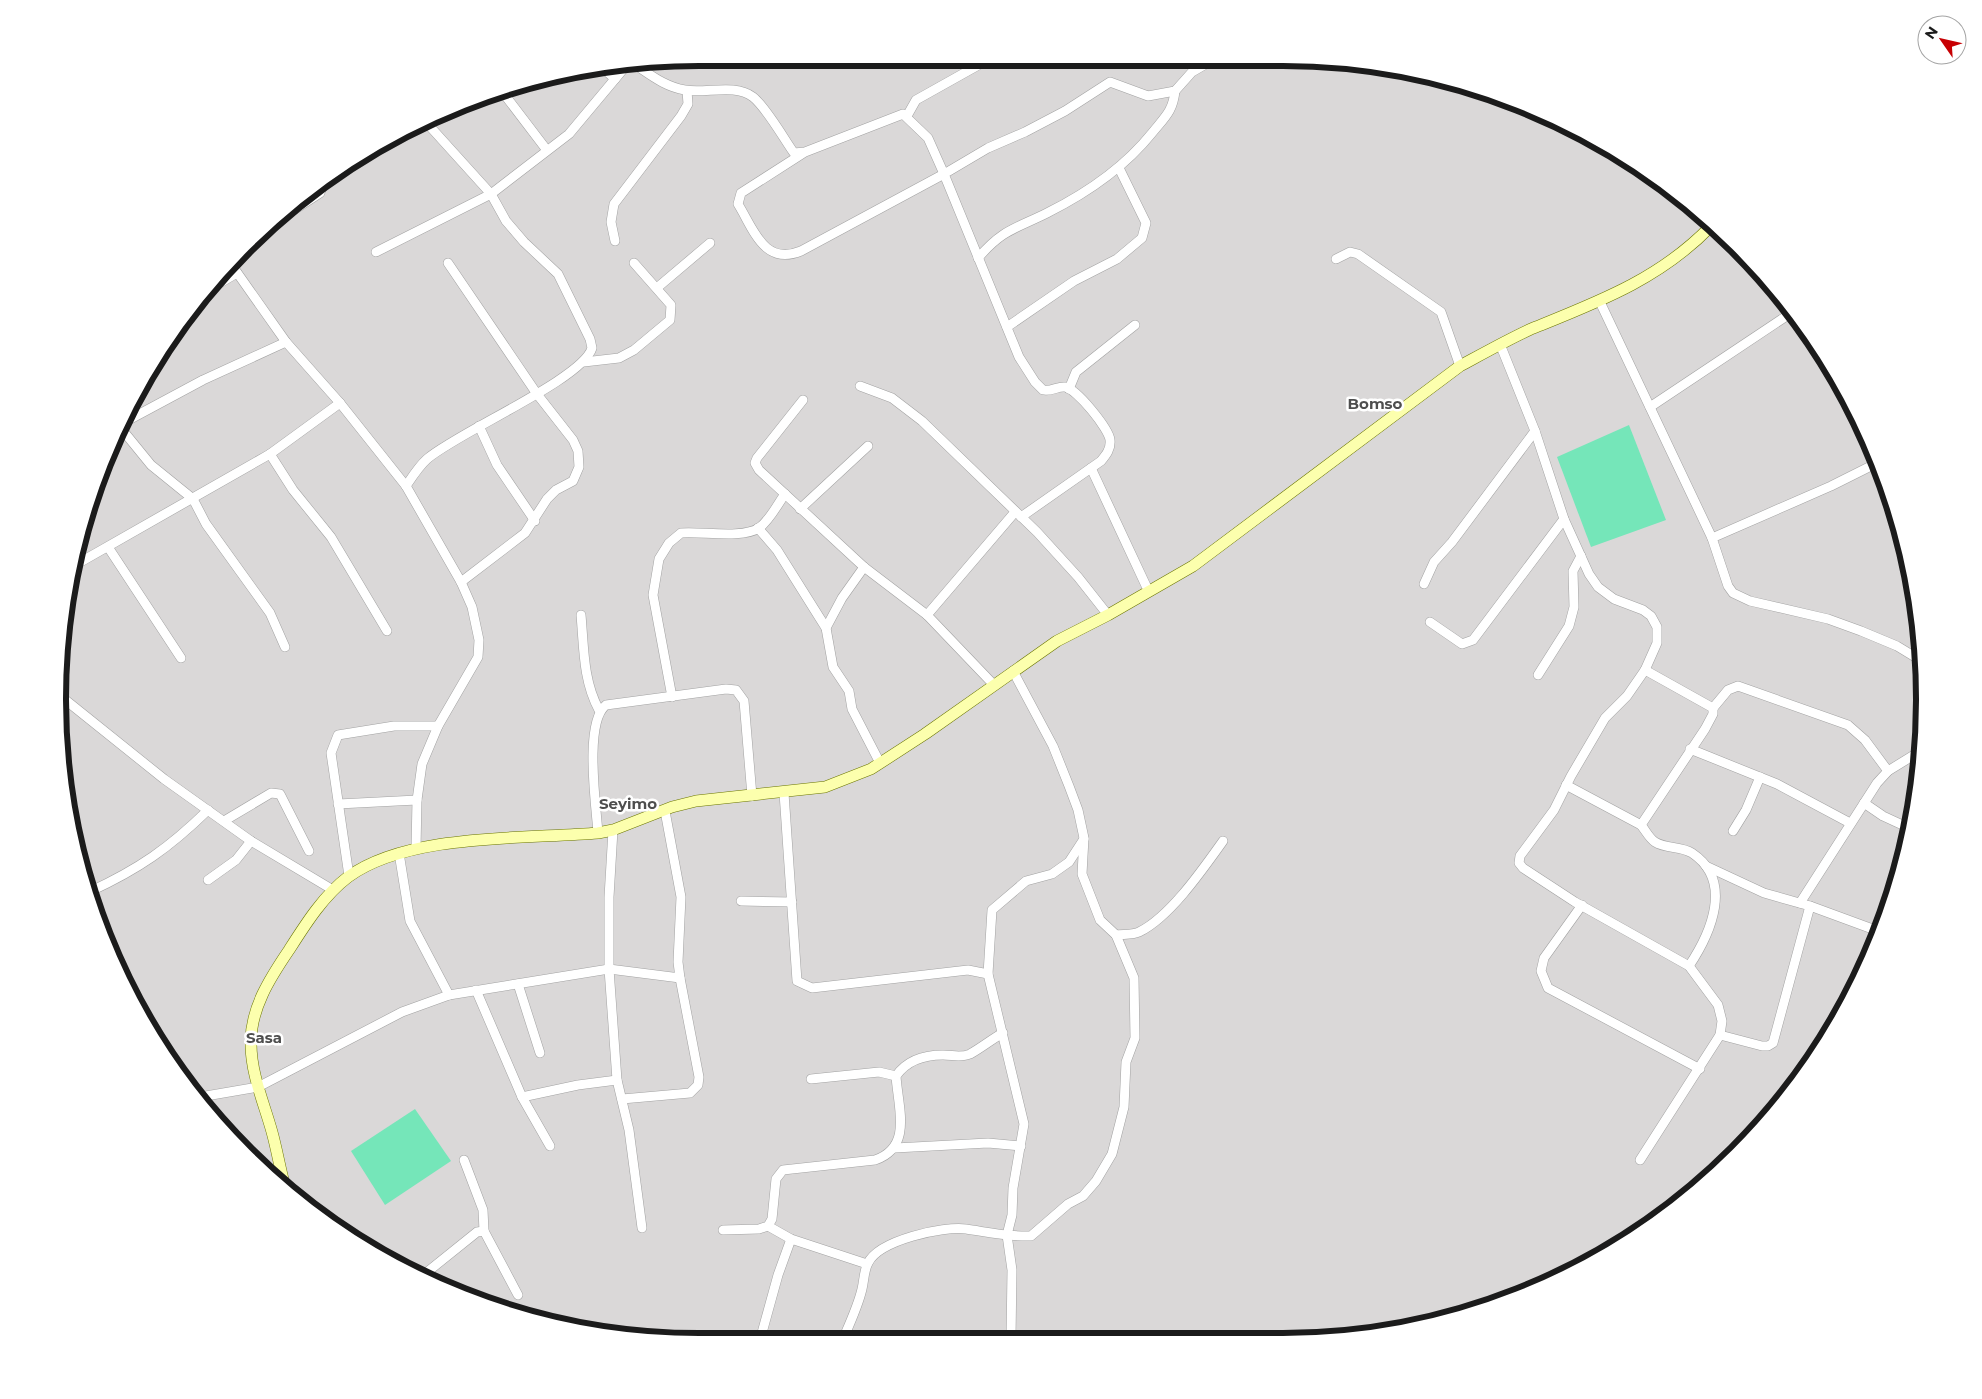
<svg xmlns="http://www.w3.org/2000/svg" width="1982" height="1399" font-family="Montserrat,sans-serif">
<rect width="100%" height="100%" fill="#eee9e0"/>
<path fill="#dad8d8" d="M 700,58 L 1283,58 L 1408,70 L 1489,92 L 1603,143 L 1674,190 L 1765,276 L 1838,378 L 1890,493 L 1919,615 L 1923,741 L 1903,865 L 1858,983 L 1792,1090 L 1706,1182 L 1566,1275 L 1449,1320 L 1367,1336 L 658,1340 L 534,1320 L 416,1275 L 309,1209 L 217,1123 L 124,983 L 79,866 L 63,784 L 63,616 L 106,454 L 144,378 L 217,276 L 343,166 L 454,106 L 533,79 Z"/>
<g fill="#75e6b9">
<path d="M 1629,425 L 1666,520 L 1591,547 L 1557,457 Z"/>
<path d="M 415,1109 L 451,1161 L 385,1205 L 351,1151 Z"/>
</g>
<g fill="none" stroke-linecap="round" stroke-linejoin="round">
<g stroke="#a2a2a2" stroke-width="10">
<g id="street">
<path d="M 637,66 C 652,76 666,87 685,90 C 705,94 735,83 753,97 C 766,107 784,139 794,153 L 805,152 L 903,114 L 928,138 L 944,174 L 801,251 C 764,266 754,230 738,204 L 741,193 L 805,152"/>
<path d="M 605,70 L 615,79"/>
<path d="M 501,90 L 546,149"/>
<path d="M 907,116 L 916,100 L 991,58"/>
<path d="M 286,215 L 320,193 L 323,183"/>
<path d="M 615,241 L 611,222 L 614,204 L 681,116 L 688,104 L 687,91"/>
<path d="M 376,252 L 491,194 L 569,134 L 625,67"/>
<path d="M 978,258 C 1003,229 1015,229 1047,213 C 1087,193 1124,168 1152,133 C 1165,117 1173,111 1175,91"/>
<path d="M 1336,259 L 1350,252 L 1358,254 L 1441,312 L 1460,366"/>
<path d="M 448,263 L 537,394 L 573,440 L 578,451 L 579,467 L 573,481 L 556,490 L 547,499 L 525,533 L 461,582"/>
<path d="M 231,264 L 286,342 L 340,403 L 406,486 L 461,582 L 472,607 L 479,640 L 478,657 L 438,726 L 422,764 L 417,800 L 416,848"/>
<path d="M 658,287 L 710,243"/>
<path d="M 206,291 L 237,273"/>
<path d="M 1600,302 L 1712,538 L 1728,586 L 1733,593 L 1750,601 L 1828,619 L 1861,631 L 1897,646 L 1920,660"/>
<path d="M 1007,327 L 1074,281 L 1117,259 L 1142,238 L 1146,223 L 1119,168"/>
<path d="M 1500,344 L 1535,431 L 1564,519 L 1589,574 L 1598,587 L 1614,599 L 1643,610 L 1651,616 L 1657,627 L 1657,643 L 1645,670 L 1627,696 L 1605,718 L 1571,776 L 1554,810 L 1520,856 L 1519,863 L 1523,868 L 1575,902 L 1689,966 L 1718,1005 L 1722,1021 L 1720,1035 L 1640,1160"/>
<path d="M 584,362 L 619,358 L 634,350 L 670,320 L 671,305 L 634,263"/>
<path d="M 860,386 L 892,398 L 922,421 L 1037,532 L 1078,577 L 1108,615"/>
<path d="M 1069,389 L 1076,372 L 1135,325"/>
<path d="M 803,400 L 757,458 L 755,463 L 759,470 L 864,567 L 927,615 L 993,684"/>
<path d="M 340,403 L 270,454 L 293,490 L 331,537 L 387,631"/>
<path d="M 1650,407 L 1791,313"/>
<path d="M 121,424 L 203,380 L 286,342"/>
<path d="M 479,426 L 497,465 L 535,521"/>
<path d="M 120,427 L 151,465 L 193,499 L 206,524 L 270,613 L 285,647"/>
<path d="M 1091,468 L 1148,590"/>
<path d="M 406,486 C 412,477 419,466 427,459 C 458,432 583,379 592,348 L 590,339 L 558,274 L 524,242 L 506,221 L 491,194 L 425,121"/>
<path d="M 800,509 L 868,446"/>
<path d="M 1021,517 L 1101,461 C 1106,455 1111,449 1110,440 C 1109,429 1077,389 1065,387 C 1058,386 1051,392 1043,390 L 1035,382 L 1019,357 L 944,174 L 988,148 L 1025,132 L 1065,111 L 1110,82 L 1148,96 L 1175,91 L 1192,72 L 1216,58"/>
<path d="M 758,528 L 777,550 L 826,628 L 833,667 L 849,691 L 852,709 L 880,763"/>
<path d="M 1712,538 L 1831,486 L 1877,463"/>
<path d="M 108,547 L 181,658"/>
<path d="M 77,564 L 270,454"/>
<path d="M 1424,584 L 1434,562 L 1452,542 L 1535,431"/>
<path d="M 581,615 C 584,648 583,681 599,710"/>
<path d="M 927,615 L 1015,512"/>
<path d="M 1430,622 L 1462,644 L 1473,640 L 1564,519"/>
<path d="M 826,628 L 842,598 L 864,567"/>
<path d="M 1645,670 L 1713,708 L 1713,714 L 1705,729 L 1641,825 C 1646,831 1649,838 1655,842 C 1666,849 1681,846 1692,853 C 1734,881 1711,933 1689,966"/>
<path d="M 1538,675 L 1569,626 L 1574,607 L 1573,571 L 1581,556"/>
<path d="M 672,697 L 653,595 L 659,559 L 669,543 L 681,533 C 701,531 742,539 759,528 C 770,520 777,505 785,494"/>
<path d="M 63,698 L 164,779 L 251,841 L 333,890"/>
<path d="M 1713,708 L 1728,690 L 1738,686 L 1848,725 L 1865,740 L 1888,771"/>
<path d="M 1690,749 L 1777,784 L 1850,823"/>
<path d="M 1566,785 L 1641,825"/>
<path d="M 784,793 L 797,981 L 812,988 L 968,970 L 988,974"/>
<path d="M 1864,803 L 1883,816 L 1909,828"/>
<path d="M 338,804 L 417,800"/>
<path d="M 224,821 L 271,793 L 280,794 L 309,851"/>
<path d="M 613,830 L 609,897 L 609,969 L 617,1080 L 629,1130 L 642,1228"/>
<path d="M 1733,831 L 1746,810 L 1760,777"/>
<path d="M 598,833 C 596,805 584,722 606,705 L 726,689 L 736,690 L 744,701 L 752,796"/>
<path d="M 399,853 L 410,921 L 449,995"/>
<path d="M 1706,866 L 1764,893 L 1810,906 L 1878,931"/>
<path d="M 349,876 L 331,753 L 338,735 L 394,726 L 438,726"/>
<path d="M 208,880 L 236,860 L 251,841"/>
<path d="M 89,892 C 139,869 169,848 208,810"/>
<path d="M 741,901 L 792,902"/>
<path d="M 1800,903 L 1877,783 L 1888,771 L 1922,750"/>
<path d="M 1582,905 L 1544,958 L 1541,971 L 1548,988 L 1700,1069"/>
<path d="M 1116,935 C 1123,934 1133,935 1139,932 C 1170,917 1203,869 1223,841"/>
<path d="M 518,984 L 540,1053"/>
<path d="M 476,990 L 522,1097 L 578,1085 L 617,1080"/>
<path d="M 1720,1035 L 1762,1046 L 1768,1046 L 1773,1043 L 1810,906"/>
<path d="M 811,1079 L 879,1072 L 896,1076"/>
<path d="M 200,1097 L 258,1087 L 402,1012 L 449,995 L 609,969 L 680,978 L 678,962 L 681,897 L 665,811"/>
<path d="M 522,1097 L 550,1146"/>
<path d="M 622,1099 L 690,1093 L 698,1085 L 699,1077 L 680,978"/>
<path d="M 895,1148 L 988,1143 L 1021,1146"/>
<path d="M 464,1160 L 483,1210 L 484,1231"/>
<path d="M 768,1226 L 791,1239 L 867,1264"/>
<path d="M 723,1230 L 759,1229 L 768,1226 L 772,1219 L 776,1179 L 783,1170 L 875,1160 C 913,1147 898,1108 896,1076 C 907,1060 924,1055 943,1055 C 953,1055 961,1058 970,1054 C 981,1048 992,1039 1003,1033"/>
<path d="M 421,1277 L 477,1232 L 484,1231 L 518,1295"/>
<path d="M 1366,1336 L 1368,1336"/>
<path d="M 1011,1338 L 1012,1270 L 1007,1235 L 1012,1215 L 1013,1188 L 1024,1124 L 988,974 L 992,910 L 1026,881 L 1052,874 L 1069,862 L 1084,839"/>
<path d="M 843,1339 C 850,1323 858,1306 862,1289 C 864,1281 864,1270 868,1263 C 879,1240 943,1226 966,1229 C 987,1232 1009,1237 1031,1236 L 1068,1204 L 1083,1196 L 1096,1181 L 1112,1154 L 1124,1107 L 1126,1062 L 1135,1038 L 1134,978 L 1116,935 L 1100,920 L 1082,874 L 1084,838 L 1078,810 L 1069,786 L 1053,746 L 1013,671"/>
<path d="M 686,1340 L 687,1338"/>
<path d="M 760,1340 L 778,1275 L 791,1239"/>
</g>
</g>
<g stroke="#6a7500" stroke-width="12">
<path id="secondary" d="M 285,1187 C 280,1169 277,1150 272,1132 C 264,1103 251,1074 251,1044 C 250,1009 270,978 289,950 C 305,925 323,896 348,877 C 408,833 526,839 598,833 L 613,830 L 672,807 L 696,801 L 825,787 L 871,769 L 925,734 L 1057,641 L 1108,615 L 1193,566 L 1460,366 C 1484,353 1507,340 1531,329 C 1598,302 1660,279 1711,226"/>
</g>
<use href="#street" stroke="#fff" stroke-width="9"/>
<use href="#secondary" stroke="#fcffad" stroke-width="11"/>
</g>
<g text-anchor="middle" stroke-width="5" stroke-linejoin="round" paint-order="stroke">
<g font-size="15" font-weight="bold" fill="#4e4e4e" stroke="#fff">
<text x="1375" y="409">Bomso</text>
<text x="628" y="809">Seyimo</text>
<text x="264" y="1043">Sasa</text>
</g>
</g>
<path d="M0 0H1982V1399H0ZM699 66H1283A633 633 0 0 1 1916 699V700A633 633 0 0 1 1283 1333H699A633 633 0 0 1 66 700V699A633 633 0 0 1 699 66Z" fill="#fff" fill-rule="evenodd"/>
<path fill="none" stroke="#1b1b1b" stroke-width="6" d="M699 66H1283A633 633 0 0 1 1916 699V700A633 633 0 0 1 1283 1333H699A633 633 0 0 1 66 700V699A633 633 0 0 1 699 66Z"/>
<g transform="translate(1942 40) rotate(304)"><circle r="24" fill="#ffffff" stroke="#a4a4a4"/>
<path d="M0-4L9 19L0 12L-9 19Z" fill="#c70003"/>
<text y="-8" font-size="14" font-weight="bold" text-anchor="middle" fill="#1b1b1b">N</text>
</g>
</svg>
